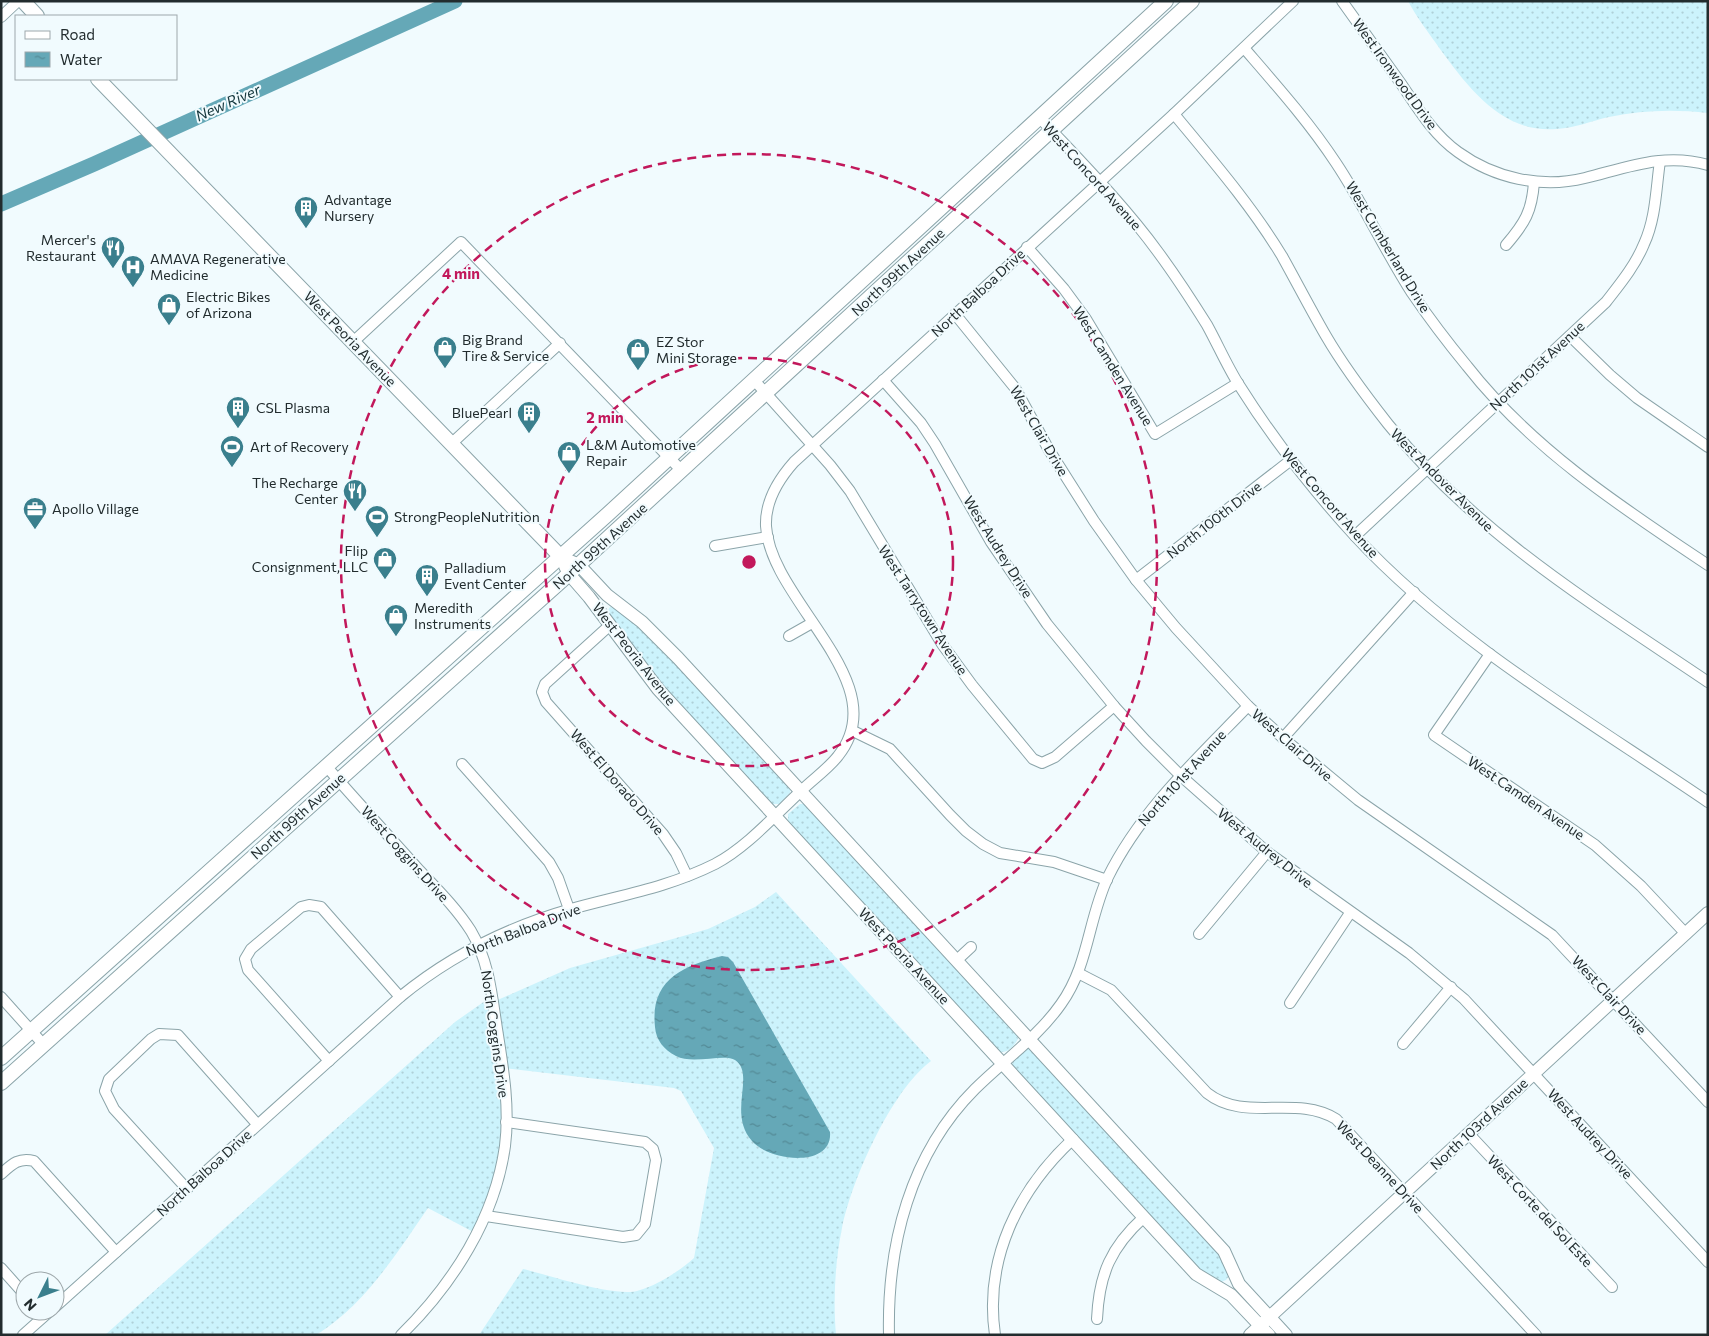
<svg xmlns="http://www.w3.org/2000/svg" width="1709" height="1336" font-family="Commissioner,sans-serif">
<defs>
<pattern id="grass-dots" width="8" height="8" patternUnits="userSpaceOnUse" patternTransform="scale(1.25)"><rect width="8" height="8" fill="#ccf3fc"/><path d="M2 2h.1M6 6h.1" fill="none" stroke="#afd0d8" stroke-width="1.8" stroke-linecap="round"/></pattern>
<pattern id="water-ripples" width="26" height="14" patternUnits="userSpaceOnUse" patternTransform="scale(1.25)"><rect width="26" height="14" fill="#65a8b7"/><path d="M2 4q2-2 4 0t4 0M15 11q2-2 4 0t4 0" fill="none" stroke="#538995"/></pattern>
</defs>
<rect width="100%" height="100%" fill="#f1fbfe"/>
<g fill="url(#grass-dots)">
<path d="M 1408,1 L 1708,1 L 1708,113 C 1674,109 1642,110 1609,117 C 1591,121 1575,128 1557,129 C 1502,134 1468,87 1440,49 C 1429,33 1417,18 1408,1 Z"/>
<path d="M 610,607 C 636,611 764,759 790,787 L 790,793 L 779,804 L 771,804 L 663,688 L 607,612 Z"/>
<path d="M 800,804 L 805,804 L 1017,1035 L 1018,1039 C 1014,1046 1008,1053 1000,1052 L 788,822 L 788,814 Z"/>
<path d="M 776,892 L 931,1061 C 891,1091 852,1179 842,1228 C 835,1262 833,1300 836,1335 L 479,1335 L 523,1269 C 548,1275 614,1297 637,1291 C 658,1285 678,1272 694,1258 L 714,1148 L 681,1091 L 674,1088 L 504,1068 L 505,1144 L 477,1234 L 428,1208 C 396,1254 365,1305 316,1335 L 105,1335 L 455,1022 L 492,996 L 493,1002 L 570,968 L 708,929 L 755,907 Z"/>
<path d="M 1029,1049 L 1220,1253 L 1229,1276 L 1226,1280 L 1221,1282 L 1202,1274 L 1012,1066 C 1013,1058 1022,1050 1029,1049 Z"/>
</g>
<path fill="url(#water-ripples)" d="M 722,956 L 728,957 L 733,962 L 830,1132 C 833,1168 770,1162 752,1141 C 727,1113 756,1074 735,1060 C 724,1053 693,1065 676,1056 C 664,1050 656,1040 655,1027 C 650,980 682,966 722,956 Z"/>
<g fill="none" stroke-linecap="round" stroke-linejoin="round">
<path stroke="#65a8b7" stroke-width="15" d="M 1,204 L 94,164 L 455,1"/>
<g stroke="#8ba4a9" stroke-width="12">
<g id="minor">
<path d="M 1342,1 C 1362,29 1382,57 1402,85 C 1418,109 1434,135 1458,152 C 1494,178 1541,189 1585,178 C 1626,168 1664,152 1708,165"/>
<path d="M 1,17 L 18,1"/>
<path d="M 1244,48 C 1276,85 1309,122 1336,163 C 1364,205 1385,251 1412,293 C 1429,318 1448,343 1467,366 C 1532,449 1621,507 1708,565"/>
<path d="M 1174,114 C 1212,160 1251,205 1282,256 C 1297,283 1311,310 1326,336 C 1344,367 1366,396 1388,424 C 1475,533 1594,605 1708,682"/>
<path d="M 1039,117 C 1080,161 1123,204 1158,252 C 1175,275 1192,301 1207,325 C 1218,345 1227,366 1239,385 C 1273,439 1312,489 1355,536 C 1454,643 1588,720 1708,802"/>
<path d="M 1506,245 C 1525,223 1532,211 1534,182"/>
<path d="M 1027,247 L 1064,289 L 1086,319 L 1155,434 L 1238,383"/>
<path d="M 955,314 L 1015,388 L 1049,450 L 1094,521 L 1136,580 L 1176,628 L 1248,706 L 1283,738 L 1358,800 L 1552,935 L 1708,1102"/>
<path d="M 1570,336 L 1610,375 L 1637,398 L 1708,447"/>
<path d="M 353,342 L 461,242 L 682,471"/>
<path d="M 754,380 L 830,465 L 850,491 L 942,644 L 972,685 L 1033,759 L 1042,763 L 1055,757 L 1114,706"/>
<path d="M 883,380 L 921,423 L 935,444 L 991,542 L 1047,624 L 1114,706 L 1146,741 L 1181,776 L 1267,852 L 1409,953 L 1464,999 L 1708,1262"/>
<path d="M 451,444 L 560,343"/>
<path d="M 1355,536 L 1606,302 C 1620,284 1635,266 1644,244 C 1656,218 1656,188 1660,161"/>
<path d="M 715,546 L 768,537"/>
<path d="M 1136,580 L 1291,460"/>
<path d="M 609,626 L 545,684 L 542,692 L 546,702 L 663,834 L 676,853 L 687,876"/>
<path d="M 789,636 L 812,623"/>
<path d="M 1490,654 L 1434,735 L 1595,845 L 1641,886 L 1686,934"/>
<path d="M 853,731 L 890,749 L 950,815 L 966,831 L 983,844 L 1000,853 L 1054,862 L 1107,880"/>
<path d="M 1283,738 L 1414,592"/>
<path d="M 462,764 L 549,862 L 558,878 L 569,909"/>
<path d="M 327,767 C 357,802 389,836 420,871 C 438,890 457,909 471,931 C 489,961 492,996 497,1029 C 503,1067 510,1107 505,1146 C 495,1218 453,1284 401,1335"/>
<path d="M 1199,934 L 1267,852"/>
<path d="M 957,960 L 971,947"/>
<path d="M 1078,973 L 1111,990 L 1207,1093 C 1245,1123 1295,1094 1336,1119 L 1536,1335"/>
<path d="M 1,997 L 43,1044"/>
<path d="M 1290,1003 L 1350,913"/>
<path d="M 1403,1044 L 1451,987"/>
<path d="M 329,1061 L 248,970 L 245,959 L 251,949 L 301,907 L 309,905 L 321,907 L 400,997"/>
<path d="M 1469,1134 L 1612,1287"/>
<path d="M 1,1174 C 12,1164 19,1157 34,1161 L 116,1252"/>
<path d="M 187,1189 L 114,1109 L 105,1091 L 109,1079 L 151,1039 L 159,1034 L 178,1035 L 257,1124"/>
<path d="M 486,1216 L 623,1237 L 636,1235 L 645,1224 L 656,1160 L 653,1149 L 645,1142 L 506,1122"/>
<path d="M 1,1268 L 25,1295"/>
<path d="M 55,1307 L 400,997 C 450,956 508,927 571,909 C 621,895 667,888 715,864 C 747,847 775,815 801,791 C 813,779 828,769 838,756 C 897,683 770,601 766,526 C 765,502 778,480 794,462 L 1174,114 L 1293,1"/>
<path d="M 1097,1319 C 1099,1274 1111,1247 1144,1217"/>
<path d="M 23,1335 L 50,1311"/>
<path d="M 889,1335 C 887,1245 910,1154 975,1089 C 1003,1061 1038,1037 1061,1004 C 1089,965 1088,919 1108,877 C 1141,810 1197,759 1248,706"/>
<path d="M 995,1335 C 984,1259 1018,1190 1073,1139"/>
</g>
</g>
<g stroke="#8ba4a9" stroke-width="14">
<g id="tertiary">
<path d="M 561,557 L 579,565 L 607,595 L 642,622 L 678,658 L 1224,1251 L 1239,1284 L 1286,1335"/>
<path d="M 565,566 L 569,574 L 589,597 L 658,689 L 1196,1274 L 1231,1295 L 1269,1335"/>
<path d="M 1250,1335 L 1708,913"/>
</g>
</g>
<g stroke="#8ba4a9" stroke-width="16">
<g id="secondary">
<path d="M 23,1 L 37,16"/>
<path d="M 98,79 L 561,557"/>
<path d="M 1,1058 L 608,514 L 1166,1"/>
<path d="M 1,1083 L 560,582 L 1192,1"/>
</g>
</g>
<use href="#minor" stroke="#fff" stroke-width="10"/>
<use href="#tertiary" stroke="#fff" stroke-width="12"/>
<use href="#secondary" stroke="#fff" stroke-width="14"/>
</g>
<g fill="none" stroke="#c2185b" stroke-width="2.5" stroke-dasharray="9 6">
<circle cx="749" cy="562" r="204"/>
<circle cx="749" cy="562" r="408"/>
</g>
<defs>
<g id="building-pin" transform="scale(1.25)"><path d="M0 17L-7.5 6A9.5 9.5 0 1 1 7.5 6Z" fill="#3a7f8d" stroke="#f1fbfe"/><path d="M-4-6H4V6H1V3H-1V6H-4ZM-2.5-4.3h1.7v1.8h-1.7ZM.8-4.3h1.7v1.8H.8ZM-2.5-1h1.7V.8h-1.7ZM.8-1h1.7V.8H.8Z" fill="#fff"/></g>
<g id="restaurant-pin" transform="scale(1.25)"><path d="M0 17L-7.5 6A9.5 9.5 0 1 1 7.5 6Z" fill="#3a7f8d" stroke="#f1fbfe"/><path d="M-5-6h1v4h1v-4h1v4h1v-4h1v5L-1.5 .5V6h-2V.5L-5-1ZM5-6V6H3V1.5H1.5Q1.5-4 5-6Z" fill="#fff"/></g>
<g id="hospital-pin" transform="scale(1.25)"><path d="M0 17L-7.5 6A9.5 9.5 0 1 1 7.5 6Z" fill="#3a7f8d" stroke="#f1fbfe"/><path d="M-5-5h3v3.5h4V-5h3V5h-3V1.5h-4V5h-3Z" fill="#fff"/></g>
<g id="shop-pin" transform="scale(1.25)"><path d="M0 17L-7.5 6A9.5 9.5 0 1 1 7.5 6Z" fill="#3a7f8d" stroke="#f1fbfe"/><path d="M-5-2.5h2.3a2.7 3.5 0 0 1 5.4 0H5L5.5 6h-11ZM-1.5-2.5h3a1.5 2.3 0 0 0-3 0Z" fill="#fff"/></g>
<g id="stadium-pin" transform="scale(1.25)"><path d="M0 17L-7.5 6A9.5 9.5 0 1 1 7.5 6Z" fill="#3a7f8d" stroke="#f1fbfe"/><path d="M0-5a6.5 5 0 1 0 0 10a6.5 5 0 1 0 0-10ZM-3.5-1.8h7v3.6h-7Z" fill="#fff"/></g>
<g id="office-pin" transform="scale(1.25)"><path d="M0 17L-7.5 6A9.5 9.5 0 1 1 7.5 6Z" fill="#3a7f8d" stroke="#f1fbfe"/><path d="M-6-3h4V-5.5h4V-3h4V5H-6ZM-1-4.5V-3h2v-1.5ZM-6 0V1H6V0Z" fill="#fff"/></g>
</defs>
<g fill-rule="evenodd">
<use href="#building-pin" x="306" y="208"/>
<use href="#restaurant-pin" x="113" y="248"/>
<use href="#hospital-pin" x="133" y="267"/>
<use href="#shop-pin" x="169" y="305"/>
<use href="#shop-pin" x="445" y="348"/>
<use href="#shop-pin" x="638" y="350"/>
<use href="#building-pin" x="238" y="408"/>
<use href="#building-pin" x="529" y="413"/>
<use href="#stadium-pin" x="232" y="447"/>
<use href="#shop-pin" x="569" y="453"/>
<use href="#restaurant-pin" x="355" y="491"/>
<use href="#office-pin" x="35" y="509"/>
<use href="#stadium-pin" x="377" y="517"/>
<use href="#shop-pin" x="385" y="559"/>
<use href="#building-pin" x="427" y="576"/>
<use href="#shop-pin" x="396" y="616"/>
</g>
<g text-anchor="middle" stroke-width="4" stroke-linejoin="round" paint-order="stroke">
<g font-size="14" fill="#222c2e" stroke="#f1fbfe">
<text transform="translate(1395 74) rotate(54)" y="5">West Ironwood Drive</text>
<text transform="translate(1092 176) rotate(48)" y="5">West Concord Avenue</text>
<text transform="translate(1388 247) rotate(59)" y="5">West Cumberland Drive</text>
<text transform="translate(898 272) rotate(-43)" y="5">North 99th Avenue</text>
<text transform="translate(978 293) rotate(-43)" y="5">North Balboa Drive</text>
<text transform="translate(350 339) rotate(46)" y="5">West Peoria Avenue</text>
<text transform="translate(1113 366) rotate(58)" y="5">West Camden Avenue</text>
<text transform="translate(1537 366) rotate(-43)" y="5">North 101st Avenue</text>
<text transform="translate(1039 431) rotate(60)" y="5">West Clair Drive</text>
<text transform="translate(1442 480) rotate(45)" y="5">West Andover Avenue</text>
<text transform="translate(1330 503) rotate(49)" y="5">West Concord Avenue</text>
<text transform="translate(1214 520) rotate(-38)" y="5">North 100th Drive</text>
<text transform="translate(600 546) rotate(-42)" y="5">North 99th Avenue</text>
<text transform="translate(998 547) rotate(58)" y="5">West Audrey Drive</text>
<text transform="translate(923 610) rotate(57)" y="5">West Tarrytown Avenue</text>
<text transform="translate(634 654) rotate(52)" y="5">West Peoria Avenue</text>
<text transform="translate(1292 745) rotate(41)" y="5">West Clair Drive</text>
<text transform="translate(1182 778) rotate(-48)" y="5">North 101st Avenue</text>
<text transform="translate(617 782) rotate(49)" y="5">West El Dorado Drive</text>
<text transform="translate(1526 798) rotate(34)" y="5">West Camden Avenue</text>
<text transform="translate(298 816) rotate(-42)" y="5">North 99th Avenue</text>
<text transform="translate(1265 848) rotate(39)" y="5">West Audrey Drive</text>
<text transform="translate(405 854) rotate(48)" y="5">West Coggins Drive</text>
<text transform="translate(523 930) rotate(-21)" y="5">North Balboa Drive</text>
<text transform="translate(904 956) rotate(47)" y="5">West Peoria Avenue</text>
<text transform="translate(1609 995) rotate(47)" y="5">West Clair Drive</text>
<text transform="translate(495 1034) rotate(82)" y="5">North Coggins Drive</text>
<text transform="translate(1479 1124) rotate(-43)" y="5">North 103rd Avenue</text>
<text transform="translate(1590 1134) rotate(47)" y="5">West Audrey Drive</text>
<text transform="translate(1380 1167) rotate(47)" y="5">West Deanne Drive</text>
<text transform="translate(204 1173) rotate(-42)" y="5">North Balboa Drive</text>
<text transform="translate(1540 1211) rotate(47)" y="5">West Corte del Sol Este</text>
</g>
<g font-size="14" fill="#222c2e" stroke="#f1fbfe" text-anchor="start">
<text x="324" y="205">Advantage<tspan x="324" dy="16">Nursery</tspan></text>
<text x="96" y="245" text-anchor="end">Mercer's<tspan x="96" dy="16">Restaurant</tspan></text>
<text x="150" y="264">AMAVA Regenerative<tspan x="150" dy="16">Medicine</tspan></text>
<text x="186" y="302">Electric Bikes<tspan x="186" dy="16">of Arizona</tspan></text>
<text x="462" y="345">Big Brand<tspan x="462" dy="16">Tire &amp; Service</tspan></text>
<text x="656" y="347">EZ Stor<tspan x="656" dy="16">Mini Storage</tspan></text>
<text x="256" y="413">CSL Plasma</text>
<text x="512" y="418" text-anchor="end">BluePearl</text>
<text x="586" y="450">L&amp;M Automotive<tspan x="586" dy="16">Repair</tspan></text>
<text x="250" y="452">Art of Recovery</text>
<text x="338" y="488" text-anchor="end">The Recharge<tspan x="338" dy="16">Center</tspan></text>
<text x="52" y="514">Apollo Village</text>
<text x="394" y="522">StrongPeopleNutrition</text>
<text x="368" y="556" text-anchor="end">Flip<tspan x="368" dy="16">Consignment, LLC</tspan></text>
<text x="444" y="573">Palladium<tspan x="444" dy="16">Event Center</tspan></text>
<text x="414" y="613">Meredith<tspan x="414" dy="16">Instruments</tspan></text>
</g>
<g font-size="15" font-style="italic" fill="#15373d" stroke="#f1fbfe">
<text transform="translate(228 103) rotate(-24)" y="5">New River</text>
</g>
</g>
<circle cx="749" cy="562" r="8" fill="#c2185b" stroke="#f1fbfe" stroke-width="2.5"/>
<g font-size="15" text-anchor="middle" font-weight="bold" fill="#c2185b" stroke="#f1fbfe" stroke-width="4" stroke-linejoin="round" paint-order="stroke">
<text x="461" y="279">4 min</text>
<text x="605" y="423">2 min</text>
</g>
<rect width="1709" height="1336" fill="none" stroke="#222c2e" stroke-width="5"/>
<rect x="15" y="15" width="162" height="65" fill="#f1fbfe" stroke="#9ea8ab"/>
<rect x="25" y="31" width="25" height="8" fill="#ffffff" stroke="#9ea8ab"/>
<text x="60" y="40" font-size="15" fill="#222c2e">Road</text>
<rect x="25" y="52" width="25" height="15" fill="url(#water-ripples)" stroke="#9ea8ab"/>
<text x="60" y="65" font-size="15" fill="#222c2e">Water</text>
<g transform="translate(40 1296) rotate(228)"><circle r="24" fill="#f1fbfe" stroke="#9ea8ab"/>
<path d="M0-4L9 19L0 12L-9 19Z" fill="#3a7f8d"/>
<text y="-8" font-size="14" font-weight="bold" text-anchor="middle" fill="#222c2e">N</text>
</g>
</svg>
